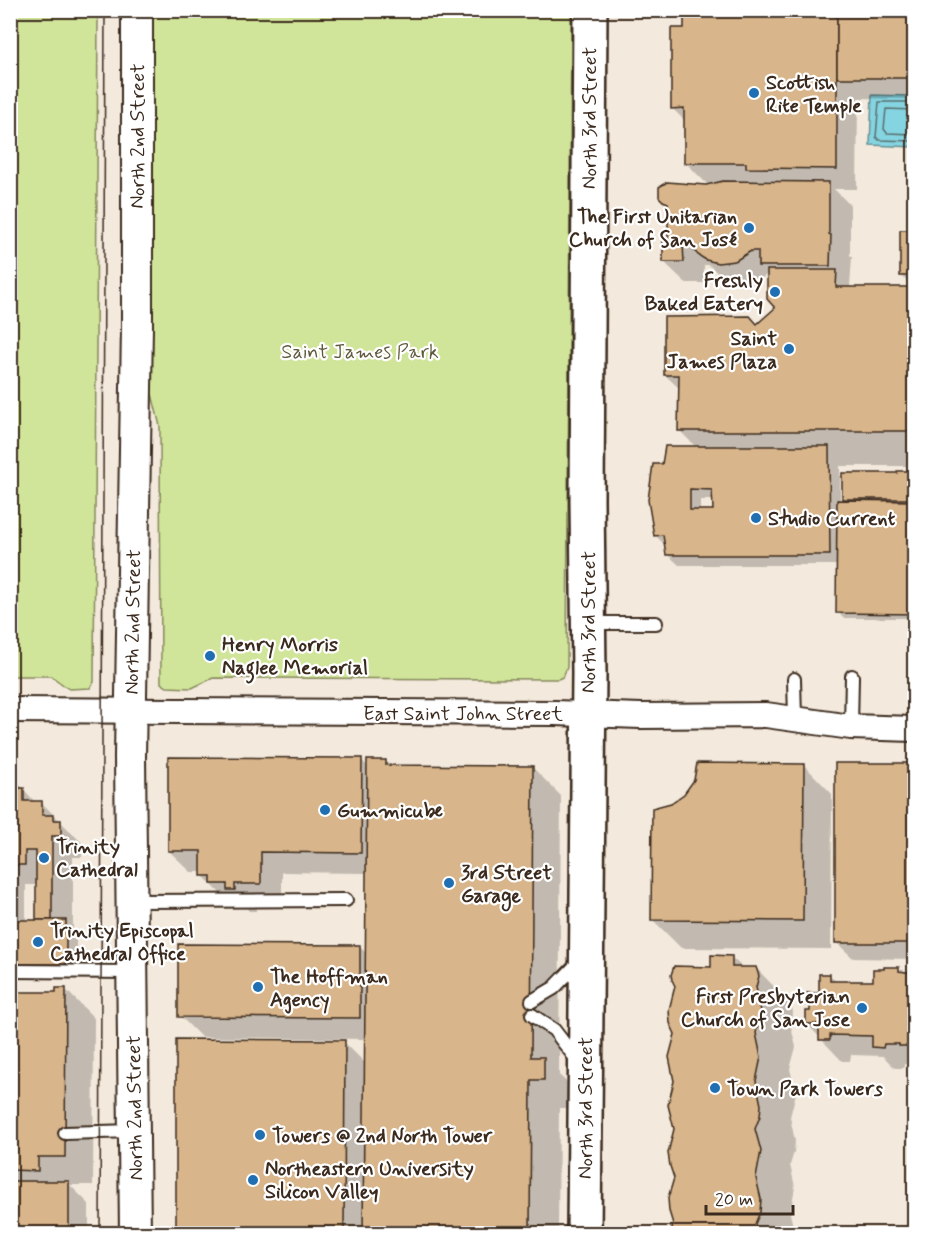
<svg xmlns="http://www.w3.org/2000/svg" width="925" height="1244" font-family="Mynerve,sans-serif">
<rect width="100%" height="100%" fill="#f3e9dc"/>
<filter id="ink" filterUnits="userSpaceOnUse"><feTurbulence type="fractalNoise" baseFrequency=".0167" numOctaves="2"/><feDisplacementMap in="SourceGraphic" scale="12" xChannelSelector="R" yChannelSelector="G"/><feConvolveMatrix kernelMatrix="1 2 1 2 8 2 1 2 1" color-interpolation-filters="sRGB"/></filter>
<g filter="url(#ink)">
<g fill="#d0e599" stroke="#86885c" stroke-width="1.5">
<path d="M 11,10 L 98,11 L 94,682 L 90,688 L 69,689 L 51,676 L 11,676 Z"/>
<path d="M 153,11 L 571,11 L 567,667 L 563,677 L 558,679 L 213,678 L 192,688 L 167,687 L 161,683 L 160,426 L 151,390 Z"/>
</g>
<path fill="#85d4e1" stroke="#679093" stroke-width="1.5" d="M 872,95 L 914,96 L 914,147 L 870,145 Z"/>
<g fill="#0003" fill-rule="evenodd">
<path d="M 685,10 L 914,10 L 914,99 L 858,98 L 857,189 L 834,189 L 850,205 L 850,255 L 852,257 L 850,286 L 853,289 L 914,289 L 901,275 L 901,231 L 914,231 L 914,466 L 840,466 L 840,502 L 847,502 L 843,498 L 899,472 L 914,472 L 914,618 L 843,618 L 838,612 L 838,565 L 679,565 L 667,554 L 666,546 L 655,535 L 664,466 L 697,448 L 680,431 L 680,389 L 665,375 L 757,326 L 777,308 L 768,274 L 756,282 L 740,284 L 729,281 L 721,276 L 709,265 L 704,265 L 704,283 L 686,283 L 664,262 L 670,242 L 670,206 L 664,200 L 709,186 L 685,162 L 685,121 L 672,108 L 685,29 ZM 700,500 L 714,500 L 714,512 L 700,511 Z"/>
<path d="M 361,759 L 368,767 L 386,762 L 390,766 L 533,768 L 561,796 L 559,1075 L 572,1087 L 572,1108 L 559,1108 L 558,1234 L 180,1234 L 177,1230 L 344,1042 L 365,1063 L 366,1039 L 201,1037 L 180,1016 L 359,946 L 366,953 L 367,873 L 282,872 L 282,905 L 256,905 L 256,911 L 249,911 L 243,904 L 223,896 L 202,875 L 202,872 L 191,872 L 169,851 Z"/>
<path d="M 837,764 L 914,765 L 914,959 L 853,958 L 836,942 Z"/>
<path d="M 804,765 L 832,794 L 831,949 L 681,948 L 652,919 L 679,800 L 690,789 L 698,770 Z"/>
<path d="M 10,774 L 36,803 L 42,803 L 82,843 L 82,857 L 73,857 L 73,929 L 76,932 L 76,974 L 11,974 ZM 26,885 L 38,885 L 38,921 L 26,921 Z"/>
<path d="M 731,957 L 743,968 L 756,968 L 791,1004 L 793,1012 L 790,1023 L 796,1047 L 790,1069 L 796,1093 L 790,1117 L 795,1141 L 794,1152 L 790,1165 L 795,1187 L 790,1214 L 795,1234 L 673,1234 L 675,1178 L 712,968 Z"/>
<path d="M 899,969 L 903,973 L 914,973 L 914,1065 L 904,1064 L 904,1068 L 895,1068 L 883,1056 L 851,1055 L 850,1061 L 842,1061 L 807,1024 L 811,1013 L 811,1008 L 808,1004 L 821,995 L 830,976 L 837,982 L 875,983 Z"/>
<path d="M 66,990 L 94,1018 L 93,1185 L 70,1185 L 89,1204 L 89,1234 L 10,1234 L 10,991 L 13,993 L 58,993 Z"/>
</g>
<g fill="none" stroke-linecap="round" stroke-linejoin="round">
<g stroke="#596e6c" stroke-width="1.5">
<path d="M 914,102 L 879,102 L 876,137 L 879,140 L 914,141"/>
<path d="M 914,110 L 886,109 L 884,129 L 887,133 L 914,134"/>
</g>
</g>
<g fill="#d8b58a" stroke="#3b2a1e" stroke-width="1.5" fill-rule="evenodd">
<path d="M 684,10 L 837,10 L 837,169 L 746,168 L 746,163 L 684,163 L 684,108 L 671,109 L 671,28 L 684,28 Z"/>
<rect x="837" y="10" width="77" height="68"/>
<path d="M 723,181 L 829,182 L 829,234 L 831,235 L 830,266 L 758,266 L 758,251 L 751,251 L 735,261 L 718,263 L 706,260 L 698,255 L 688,244 L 683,244 L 684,262 L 663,262 L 663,241 L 668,241 L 668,203 L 663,201 L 659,197 L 659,187 L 667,182 L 706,185 Z"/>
<rect x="900" y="230" width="14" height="46"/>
<path d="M 767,270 L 837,270 L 836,287 L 914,287 L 914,431 L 678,431 L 679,375 L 664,375 L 664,317 L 750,316 L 757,324 L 775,308 L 767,299 Z"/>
<path d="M 665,446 L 829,446 L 830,555 L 666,555 L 663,535 L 654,536 L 648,500 L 653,464 L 662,464 ZM 690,489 L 712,490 L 713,510 L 690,510 Z"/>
<path d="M 897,471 L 914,471 L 914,499 L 842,499 L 842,473 L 897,473 Z"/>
<path d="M 837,500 L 914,501 L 914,614 L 836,613 Z"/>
<path d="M 168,757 L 362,758 L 361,853 L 261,852 L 261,884 L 235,884 L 235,890 L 227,890 L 227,884 L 211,884 L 211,876 L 201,876 L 201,851 L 168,851 Z"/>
<path d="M 367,760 L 386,760 L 386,765 L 533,766 L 531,1057 L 544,1057 L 544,1080 L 531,1080 L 530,1234 L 363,1234 Z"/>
<path d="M 697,763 L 804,764 L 803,921 L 651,920 L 652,808 L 671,803 L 684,794 L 694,780 Z"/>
<rect x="835" y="763" width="79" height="180"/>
<path d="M 10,788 L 24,788 L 24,801 L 42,801 L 42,815 L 53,815 L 53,820 L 61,820 L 61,836 L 52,836 L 52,920 L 36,920 L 36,851 L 25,851 L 25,865 L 10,865 Z"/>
<rect x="10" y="920" width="56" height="44"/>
<path d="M 178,944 L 360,945 L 360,1018 L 178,1017 Z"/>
<path d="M 711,955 L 732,956 L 732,967 L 756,967 L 759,976 L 756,987 L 761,1011 L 756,1033 L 761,1057 L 756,1081 L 761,1105 L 760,1116 L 755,1129 L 761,1151 L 756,1178 L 761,1199 L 760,1212 L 755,1224 L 758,1234 L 671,1234 L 673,1224 L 669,1211 L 668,1198 L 674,1178 L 670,1166 L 668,1153 L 674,1129 L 668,1105 L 674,1081 L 669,1057 L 675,1034 L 670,1023 L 669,1010 L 675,986 L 672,980 L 671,975 L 674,966 L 711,967 Z"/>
<path d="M 884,967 L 899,967 L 899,971 L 914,973 L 914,1044 L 910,1044 L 910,1046 L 899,1046 L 899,1044 L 884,1044 L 883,1048 L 872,1047 L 872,1036 L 830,1035 L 830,1040 L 819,1040 L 819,1024 L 806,1024 L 806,1011 L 810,1011 L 810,1005 L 806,1005 L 806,993 L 819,993 L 819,974 L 830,974 L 830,981 L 873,981 L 873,969 L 884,969 Z"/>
<path d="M 56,988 L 66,988 L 65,1157 L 38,1157 L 38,1171 L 10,1170 L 10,992 L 56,992 Z"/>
<path d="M 176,1039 L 345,1040 L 344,1232 L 176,1231 Z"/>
<rect x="10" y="1181" width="59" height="53"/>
</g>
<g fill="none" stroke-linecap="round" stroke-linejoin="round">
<g stroke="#3b2a1e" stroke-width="16">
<g id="service">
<path d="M 589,623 L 656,623"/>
<path d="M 794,679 L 795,719"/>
<path d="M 851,727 L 852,676"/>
<path d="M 131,901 L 346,900"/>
<path d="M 10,971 L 132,972"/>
<path d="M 532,1001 L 554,988 L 579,962"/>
<path d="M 532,1015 L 554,1030 L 577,1060"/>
<path d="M 65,1133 L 133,1131"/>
</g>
</g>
<g stroke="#3b2a1e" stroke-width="28">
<path id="minor" d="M 10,710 L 555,713 L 641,716 L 766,715 L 851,727 L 914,729"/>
</g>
<g stroke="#3b2a1e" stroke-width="34">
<path id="tertiary" d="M 135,1234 L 130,757 L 137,327 L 137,10"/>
</g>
<g stroke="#3b2a1e" stroke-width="38">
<path id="secondary" d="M 584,1234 L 589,673 L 587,500 L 590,10"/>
</g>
<use href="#service" stroke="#fff" stroke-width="12"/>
<use href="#minor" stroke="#fff" stroke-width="24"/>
<use href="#tertiary" stroke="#fff" stroke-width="30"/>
<use href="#secondary" stroke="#fff" stroke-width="33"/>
<path stroke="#3b2a1e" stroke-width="1.5" d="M 100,1234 L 105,10"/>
</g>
</g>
<g fill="#1f6fb2" stroke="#fff" stroke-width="2">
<circle cx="754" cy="93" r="6"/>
<circle cx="749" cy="228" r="6"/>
<circle cx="775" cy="292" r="6"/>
<circle cx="789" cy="349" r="6"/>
<circle cx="756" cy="518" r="6"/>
<circle cx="210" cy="656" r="6"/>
<circle cx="325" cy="810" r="6"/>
<circle cx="44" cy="858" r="6"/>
<circle cx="449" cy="883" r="6"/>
<circle cx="38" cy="942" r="6"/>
<circle cx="258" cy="987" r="6"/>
<circle cx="862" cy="1008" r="6"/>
<circle cx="715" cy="1088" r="6"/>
<circle cx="260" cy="1135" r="6"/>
<circle cx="253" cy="1180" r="6"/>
</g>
<g text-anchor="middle" stroke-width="4.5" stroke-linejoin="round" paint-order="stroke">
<g font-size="20" font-weight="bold" fill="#3b2a1e" stroke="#fff" text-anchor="start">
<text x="766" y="89">Scottish<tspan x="766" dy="23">Rite Temple</tspan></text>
<text x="737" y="223" text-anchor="end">The First Unitarian<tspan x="737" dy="23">Church of San José</tspan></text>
<text x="763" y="287" text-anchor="end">Freshly<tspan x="763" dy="23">Baked Eatery</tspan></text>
<text x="777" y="345" text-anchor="end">Saint<tspan x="777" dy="23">James Plaza</tspan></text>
<text x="768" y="525">Studio Current</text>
<text x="222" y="651">Henry Morris<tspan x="222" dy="23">Naglee Memorial</tspan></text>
<text x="337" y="817">Gummicube</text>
<text x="56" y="853">Trinity<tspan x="56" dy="23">Cathedral</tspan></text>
<text x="461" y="879">3rd Street<tspan x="461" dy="23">Garage</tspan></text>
<text x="50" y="937">Trinity Episcopal<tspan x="50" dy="23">Cathedral Office</tspan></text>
<text x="270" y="983">The Hoffman<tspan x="270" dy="23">Agency</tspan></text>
<text x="850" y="1003" text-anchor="end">First Presbyterian<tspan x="850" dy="23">Church of San Jose</tspan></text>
<text x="727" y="1095">Town Park Towers</text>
<text x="272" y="1142">Towers @ 2nd North Tower</text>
<text x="265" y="1175">Northeastern University<tspan x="265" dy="23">Silicon Valley</tspan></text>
</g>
<g font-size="20" fill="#3b2a1e" stroke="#fff">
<text transform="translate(589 118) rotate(-90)" y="7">North 3rd Street</text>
<text transform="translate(137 136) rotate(-90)" y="7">North 2nd Street</text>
<text transform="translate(132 622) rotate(-89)" y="7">North 2nd Street</text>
<text transform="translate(588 622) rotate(-90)" y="7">North 3rd Street</text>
<text x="463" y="720">East Saint John Street</text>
<text transform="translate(134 1108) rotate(-91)" y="7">North 2nd Street</text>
<text transform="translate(585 1108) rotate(-90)" y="7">North 3rd Street</text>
</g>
<g font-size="20" fill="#60593d" stroke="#fff">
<text x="360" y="358">Saint James Park</text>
</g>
</g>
<rect width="925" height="1244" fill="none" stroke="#fff" stroke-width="36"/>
<rect x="18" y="18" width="889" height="1208" fill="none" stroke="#3b2a1e" stroke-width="2" filter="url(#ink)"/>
<path d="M706 1205v9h87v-9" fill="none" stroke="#3b2a1e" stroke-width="3"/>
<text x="715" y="1205" font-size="18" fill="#3b2a1e" stroke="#ffffff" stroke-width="4.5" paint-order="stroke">20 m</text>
</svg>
